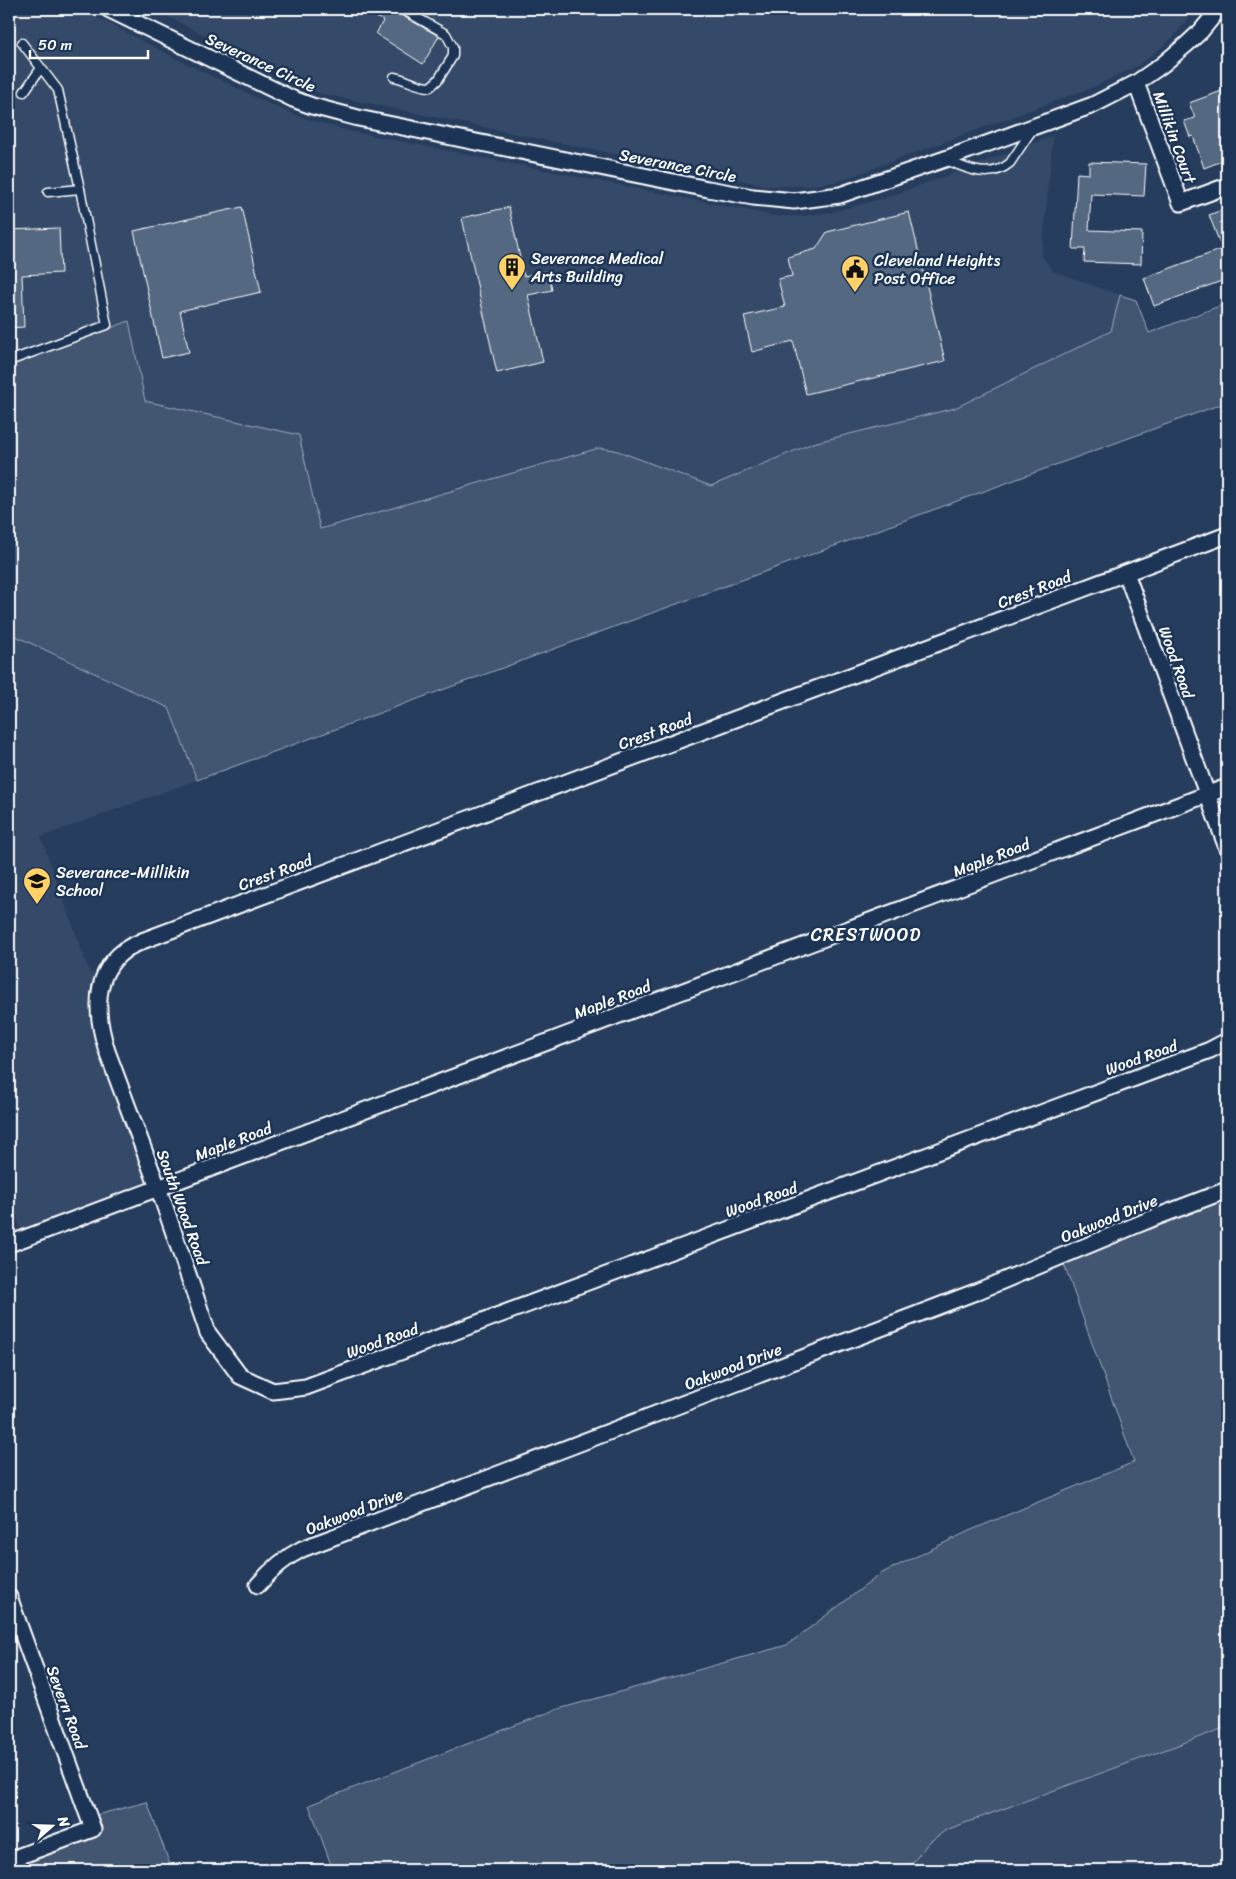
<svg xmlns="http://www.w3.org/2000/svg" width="1236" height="1879" font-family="Sriracha,sans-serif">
<rect width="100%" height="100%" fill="#263d5e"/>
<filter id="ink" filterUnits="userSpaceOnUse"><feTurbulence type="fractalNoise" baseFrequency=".02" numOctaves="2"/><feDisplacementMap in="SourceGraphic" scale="10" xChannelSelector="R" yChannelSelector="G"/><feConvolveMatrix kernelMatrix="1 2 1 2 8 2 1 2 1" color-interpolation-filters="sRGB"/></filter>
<g filter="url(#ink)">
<g fill="#344a68">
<path d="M 9,9 L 49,9 L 52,10 L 54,9 L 81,9 L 181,61 L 278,108 L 307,119 L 345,130 L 775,216 L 804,216 L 832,212 L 888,197 L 1053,136 L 1042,256 L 1053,271 L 1120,295 L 1111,331 L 955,408 L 813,443 L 711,487 L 615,450 L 599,448 L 180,570 L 129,322 L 9,366 Z"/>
<path d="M 153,9 L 1196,9 L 1173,38 L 1139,65 L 1096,86 L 839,181 L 808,186 L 769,186 L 318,93 Z"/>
<path d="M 9,633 L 169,708 L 197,780 L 41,837 L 90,973 L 105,975 L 98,1012 L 158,1188 L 24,1238 L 9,1196 Z"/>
<path d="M 1227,1727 L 1227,1870 L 907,1870 L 928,1843 L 946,1830 Z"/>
</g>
<g fill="#425672" stroke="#a0aab8">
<path d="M 1120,295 L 1136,300 L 1149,333 L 1227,303 L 1227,402 L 197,780 L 169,708 L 9,633 L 9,366 L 129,321 L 145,401 L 299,435 L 320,529 L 599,448 L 615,450 L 711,486 L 813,443 L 955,408 L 1111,331 Z"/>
<path d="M 1227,1185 L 1227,1727 L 946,1830 L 928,1843 L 907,1870 L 333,1870 L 309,1805 L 555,1710 L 787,1645 L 882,1573 L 969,1531 L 1134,1462 L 1059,1250 Z"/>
<path d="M 147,1802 L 172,1870 L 9,1870 L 9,1860 L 93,1830 L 88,1817 Z"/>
</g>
<g fill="#556781" stroke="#fff">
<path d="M 363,9 L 396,9 L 399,14 L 439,36 L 423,64 L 376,34 L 383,21 Z"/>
<path d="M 1227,89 L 1227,159 L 1204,168 L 1193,136 L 1190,137 L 1184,121 L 1195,118 L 1189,103 Z"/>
<path d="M 1089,162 L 1146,164 L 1144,196 L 1091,194 L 1089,230 L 1142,232 L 1141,264 L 1084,262 L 1085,249 L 1073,249 L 1077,173 L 1089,174 Z"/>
<path d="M 242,207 L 261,292 L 180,311 L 189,352 L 162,358 L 134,231 Z"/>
<path d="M 509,207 L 524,276 L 548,271 L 552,290 L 528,295 L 543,362 L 497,373 L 462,218 Z"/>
<path d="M 1227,208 L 1227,279 L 1154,306 L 1144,278 L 1222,249 L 1209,215 Z"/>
<path d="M 909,212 L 945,361 L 806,394 L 793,341 L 752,352 L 744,316 L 785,307 L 778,279 L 792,276 L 788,257 L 816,249 L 827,232 Z"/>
<path d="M 59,228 L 61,273 L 22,275 L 24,327 L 9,328 L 9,230 Z"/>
</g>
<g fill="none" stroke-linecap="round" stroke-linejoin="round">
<g stroke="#fff" stroke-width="11">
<g id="lane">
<path d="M 394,77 C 407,79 417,87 430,87 L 438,80 L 453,56 L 453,47 L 446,34 L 402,9"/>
<path d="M 24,92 L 41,68"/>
<path d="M 946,160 C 967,169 990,180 1010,163 L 1032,130"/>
<path d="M 48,192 L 80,189"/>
<path d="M 9,361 L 107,325 L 80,189 L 58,90 L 22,43"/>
</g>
</g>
<g stroke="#fff" stroke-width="19">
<g id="street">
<path d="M 108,9 L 293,99 L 312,106 L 358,118 L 708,189 L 753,197 L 794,201 L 840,195 L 945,159 L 1093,105 L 1136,83 L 1162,65 L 1187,44 L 1201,31 L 1219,9"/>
<path d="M 1136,83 L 1181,203 L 1227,186"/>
<path d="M 1227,535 L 142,941 C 137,944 130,946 125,950 C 91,975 96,1016 107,1051 L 164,1204 L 208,1333 L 240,1376 L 273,1391 L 306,1387 L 1210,1050 L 1227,1041"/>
<path d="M 1126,573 L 1227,848"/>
<path d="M 9,1244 L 1227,787"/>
<path d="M 258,1585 C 271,1570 284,1558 302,1549 L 978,1291 L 1151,1219 L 1227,1190"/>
<path d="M 9,1597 L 93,1829 L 9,1860"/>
</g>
</g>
<use href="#lane" stroke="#1d3557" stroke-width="8"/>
<use href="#street" stroke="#1d3557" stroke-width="15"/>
</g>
</g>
<defs>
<g id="building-pin" transform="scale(1.4375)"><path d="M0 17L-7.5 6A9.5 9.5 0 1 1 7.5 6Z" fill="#ffd166" stroke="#1d3557"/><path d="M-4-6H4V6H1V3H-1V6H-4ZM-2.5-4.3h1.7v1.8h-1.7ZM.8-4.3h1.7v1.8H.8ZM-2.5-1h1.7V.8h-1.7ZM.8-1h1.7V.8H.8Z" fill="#111"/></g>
<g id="civic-pin" transform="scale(1.4375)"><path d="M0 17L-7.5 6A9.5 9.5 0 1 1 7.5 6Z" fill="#ffd166" stroke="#1d3557"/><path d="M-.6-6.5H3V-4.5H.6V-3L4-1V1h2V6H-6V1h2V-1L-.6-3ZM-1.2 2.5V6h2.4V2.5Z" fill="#111"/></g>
<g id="school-pin" transform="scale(1.4375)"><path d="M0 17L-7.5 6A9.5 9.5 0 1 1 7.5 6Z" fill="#ffd166" stroke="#1d3557"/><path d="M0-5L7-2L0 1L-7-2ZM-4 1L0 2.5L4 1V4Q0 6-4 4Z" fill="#111"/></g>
</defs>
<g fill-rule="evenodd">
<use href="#building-pin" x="512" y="267"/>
<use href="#civic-pin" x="855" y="269"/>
<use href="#school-pin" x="37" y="881"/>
</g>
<g text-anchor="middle" stroke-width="5" stroke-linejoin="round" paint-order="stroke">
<g font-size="16" fill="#fff" stroke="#1d3557">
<text transform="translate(261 62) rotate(25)" y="6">Severance Circle</text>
<text transform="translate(1175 137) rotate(70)" y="6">Millikin Court</text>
<text transform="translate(678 165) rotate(11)" y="6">Severance Circle</text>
<text transform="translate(1034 589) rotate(-21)" y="6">Crest Road</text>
<text transform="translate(1177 662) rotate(70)" y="6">Wood Road</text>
<text transform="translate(655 731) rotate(-20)" y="6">Crest Road</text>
<text transform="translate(991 857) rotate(-21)" y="6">Maple Road</text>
<text transform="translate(275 872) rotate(-20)" y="6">Crest Road</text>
<text transform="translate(612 999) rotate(-21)" y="6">Maple Road</text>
<text transform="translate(1141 1057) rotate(-20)" y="6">Wood Road</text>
<text transform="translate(233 1141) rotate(-21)" y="6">Maple Road</text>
<text transform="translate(761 1199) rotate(-20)" y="6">Wood Road</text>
<text transform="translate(183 1207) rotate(70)" y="6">South Wood Road</text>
<text transform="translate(1109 1218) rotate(-22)" y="6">Oakwood Drive</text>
<text transform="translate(382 1340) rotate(-20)" y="6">Wood Road</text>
<text transform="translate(733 1366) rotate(-21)" y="6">Oakwood Drive</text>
<text transform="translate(354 1511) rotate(-21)" y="6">Oakwood Drive</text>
<text transform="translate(67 1707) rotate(70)" y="6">Severn Road</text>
</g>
<g font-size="16" fill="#fff" stroke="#1d3557" text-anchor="start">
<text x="531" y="264">Severance Medical<tspan x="531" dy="18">Arts Building</tspan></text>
<text x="874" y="266">Cleveland Heights<tspan x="874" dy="18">Post Office</tspan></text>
<text x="56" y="878">Severance-Millikin<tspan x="56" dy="18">School</tspan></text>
</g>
<g font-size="18" letter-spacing="1" fill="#fff" stroke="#1d3557">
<text x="866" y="941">CRESTWOOD</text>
</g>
</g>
<rect width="1236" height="1879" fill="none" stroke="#1d3557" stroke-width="30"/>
<rect x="15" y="15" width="1206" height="1849" fill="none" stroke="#fff" stroke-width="2" filter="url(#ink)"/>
<g transform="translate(52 1826) rotate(70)" stroke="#1d3557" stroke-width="4" paint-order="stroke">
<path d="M0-4L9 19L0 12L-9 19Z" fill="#ffffff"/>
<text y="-8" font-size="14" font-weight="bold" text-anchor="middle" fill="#ffffff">N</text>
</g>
<path d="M30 50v8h118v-8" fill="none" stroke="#ffffff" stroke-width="2.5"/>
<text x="38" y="50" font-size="15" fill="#ffffff" stroke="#1d3557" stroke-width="4" paint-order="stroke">50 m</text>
</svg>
